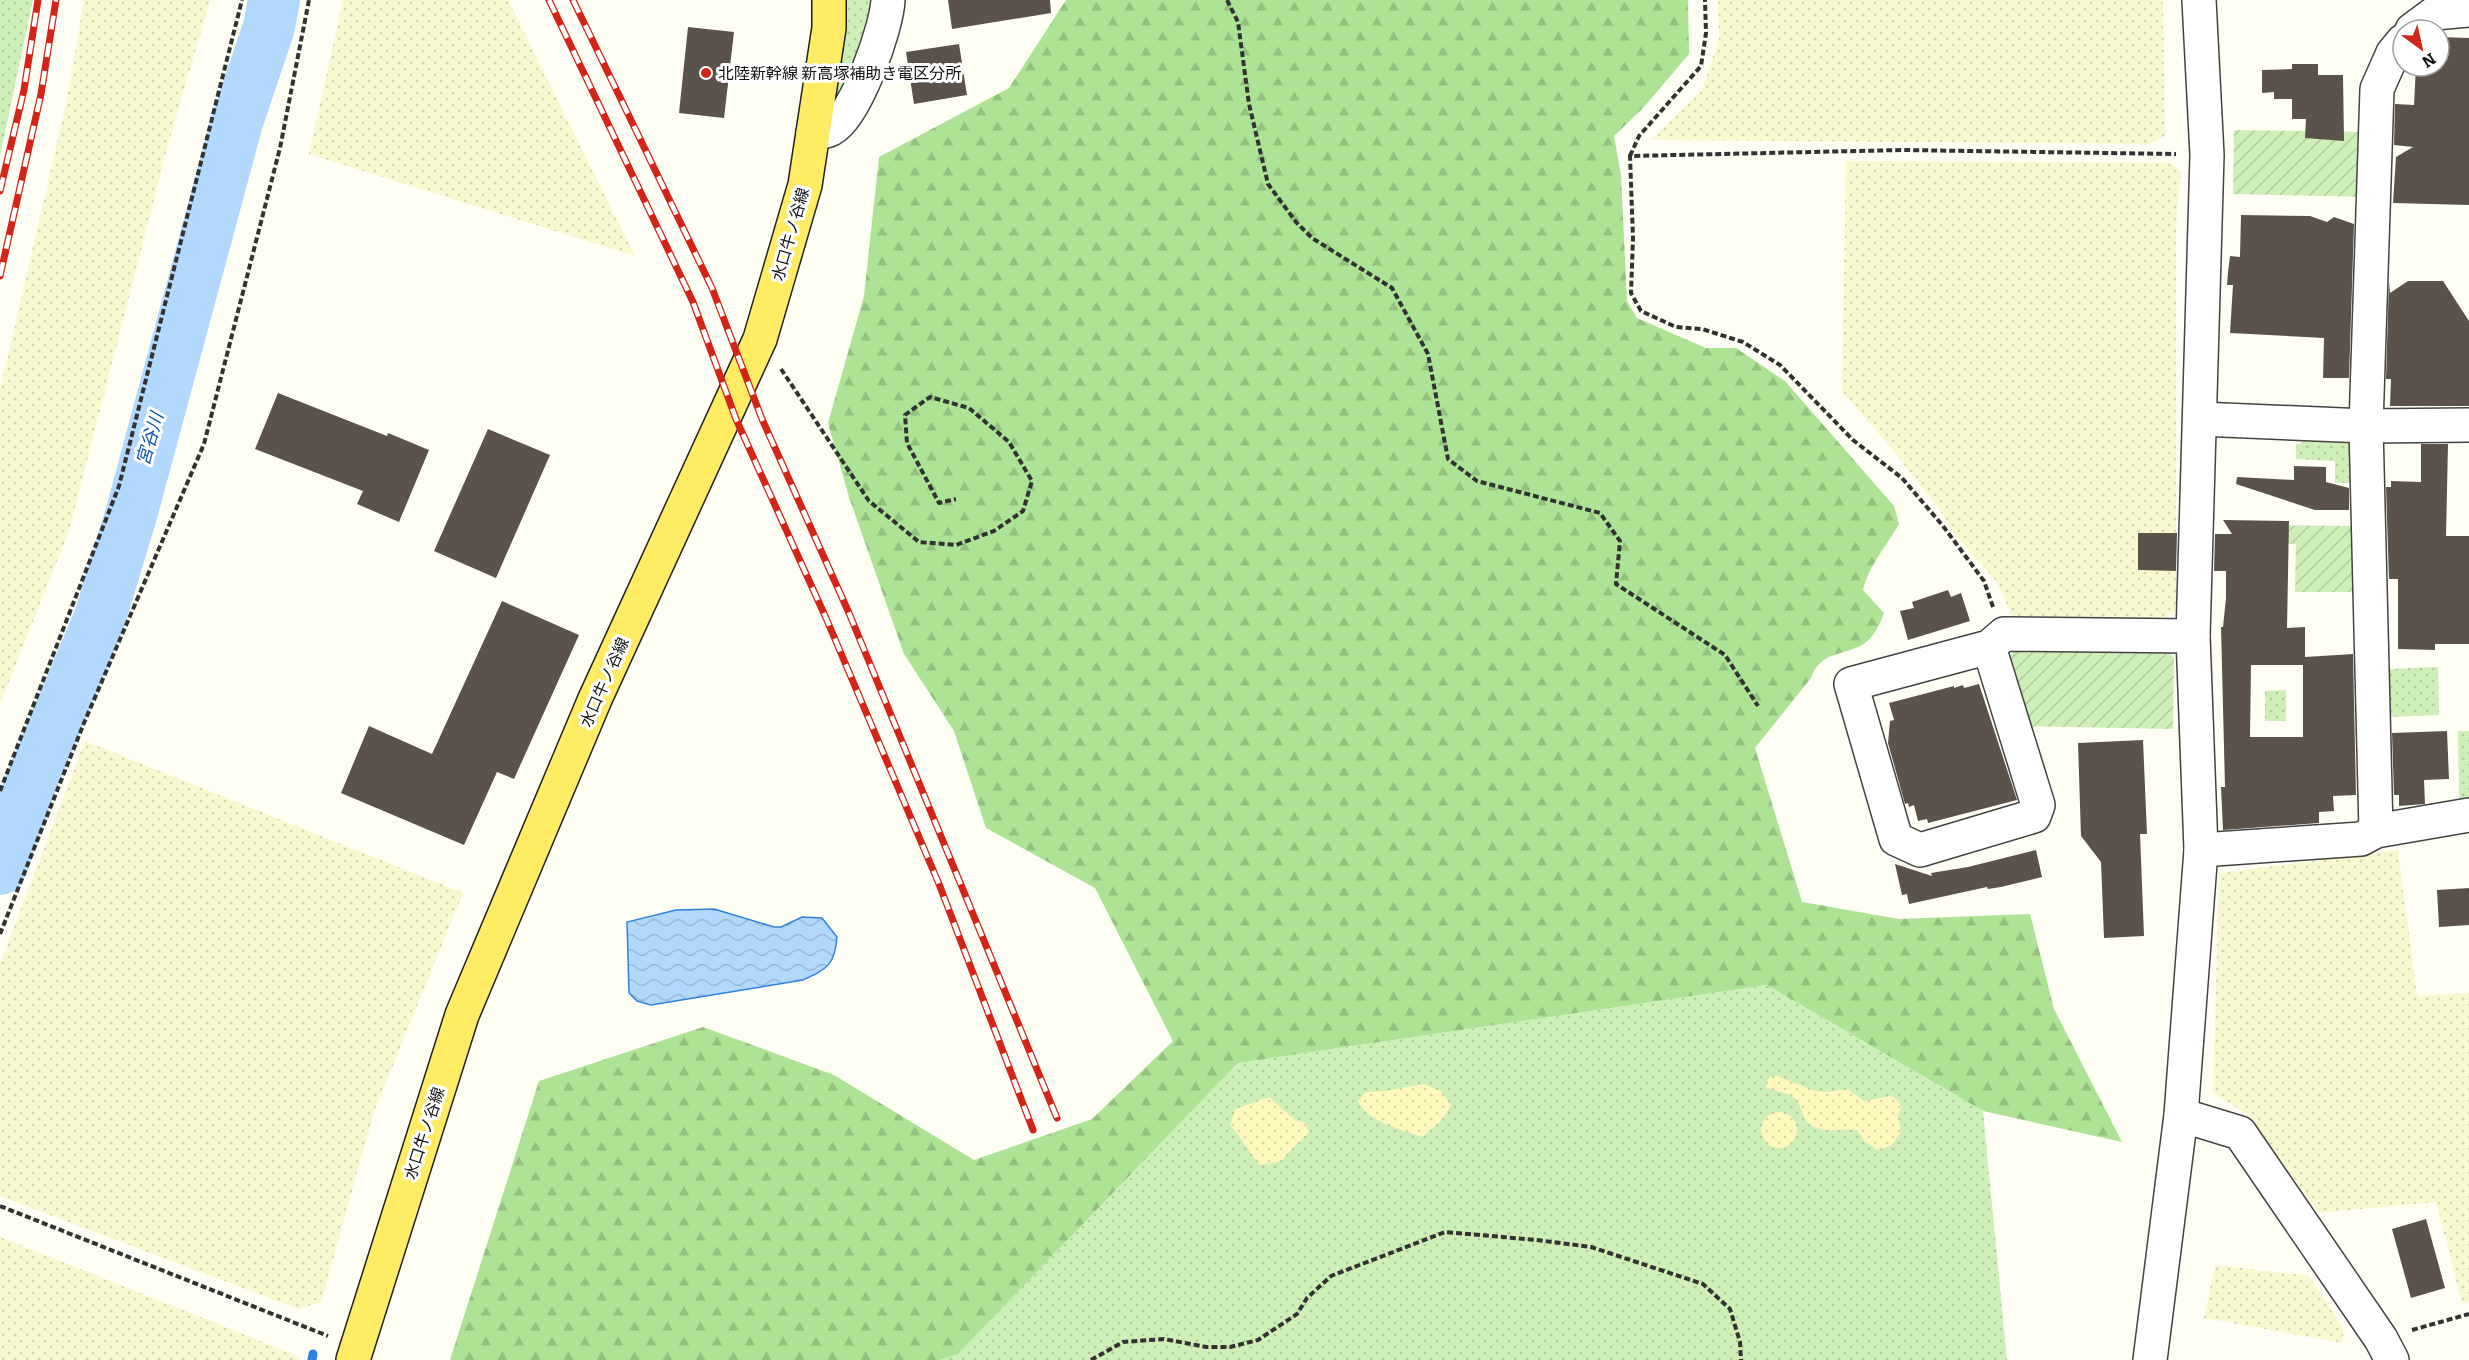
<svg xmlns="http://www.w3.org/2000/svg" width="2469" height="1360" font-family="Bitter,'Noto Sans JP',serif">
<defs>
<pattern id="farmland-dots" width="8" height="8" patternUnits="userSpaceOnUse" patternTransform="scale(1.5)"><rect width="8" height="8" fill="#f8f9d0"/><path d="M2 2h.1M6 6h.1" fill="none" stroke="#d4d4b2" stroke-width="1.8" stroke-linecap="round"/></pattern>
<pattern id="grass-dots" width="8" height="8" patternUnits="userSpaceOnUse" patternTransform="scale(1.5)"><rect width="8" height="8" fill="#ceefb8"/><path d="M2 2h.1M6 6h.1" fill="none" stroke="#b0cc9d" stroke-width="1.8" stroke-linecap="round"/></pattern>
<pattern id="forest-firs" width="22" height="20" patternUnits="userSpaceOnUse" patternTransform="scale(1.5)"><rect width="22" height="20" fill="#aee295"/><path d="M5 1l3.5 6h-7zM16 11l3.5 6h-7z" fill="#95c17f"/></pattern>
<pattern id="sand-dots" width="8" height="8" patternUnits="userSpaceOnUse" patternTransform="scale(1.5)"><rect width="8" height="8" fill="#fff8bc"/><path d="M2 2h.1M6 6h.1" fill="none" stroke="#dad4a1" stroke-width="1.8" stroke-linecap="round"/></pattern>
<pattern id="garden-furrows" width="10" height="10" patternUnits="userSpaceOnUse" patternTransform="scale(1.5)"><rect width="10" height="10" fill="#ceefb8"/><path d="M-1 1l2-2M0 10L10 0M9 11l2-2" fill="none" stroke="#b0cc9d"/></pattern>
<pattern id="water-waves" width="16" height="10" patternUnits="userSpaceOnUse" patternTransform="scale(1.5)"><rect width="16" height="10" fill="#b2d8fd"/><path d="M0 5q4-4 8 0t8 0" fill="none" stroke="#98b8d8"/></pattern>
</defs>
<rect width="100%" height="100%" fill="#fffef4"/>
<g fill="url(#farmland-dots)">
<path d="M 84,0 L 210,0 L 168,145 L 69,531 L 0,704 L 0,390 L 67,100 Z"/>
<path d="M 343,0 L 508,0 L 635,256 L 309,154 Z"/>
<path d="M 1718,0 L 2163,0 L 2165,136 L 2149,144 L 1651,140 L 1702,90 L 1719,39 Z"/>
<path d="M 1846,161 L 2171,163 L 2181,172 L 2176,225 L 2176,610 L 2165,619 L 2012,616 L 1997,582 L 1956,536 L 1938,508 L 1888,444 L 1842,392 Z"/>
<path d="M 85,741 L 463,893 L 374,1112 L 321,1302 L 298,1309 L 0,1196 L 0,964 Z"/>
<path d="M 2398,850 L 2417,996 L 2469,993 L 2469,1302 L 2462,1303 L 2436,1202 L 2320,1213 L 2245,1113 L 2213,1093 L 2219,873 Z"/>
<path d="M 0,1237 L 293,1354 L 301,1360 L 0,1360 Z"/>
<path d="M 2215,1265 L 2309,1276 L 2343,1328 L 2343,1343 L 2204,1318 Z"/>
</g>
<g fill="url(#grass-dots)">
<path d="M 0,0 L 33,0 L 0,156 Z"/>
<path d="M 846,0 L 876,0 L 852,83 L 834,99 Z"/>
<path d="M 2302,439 L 2356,440 L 2361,483 L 2335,483 L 2335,461 L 2296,459 L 2296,444 L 2301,444 Z"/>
<path d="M 2438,667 L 2439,715 L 2390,717 L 2389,669 Z"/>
<path d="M 2286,690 L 2286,721 L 2265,721 L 2265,691 Z"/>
<path d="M 2458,731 L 2469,731 L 2469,798 L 2459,799 Z"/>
<path d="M 1767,985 L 1983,1111 L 2007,1360 L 940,1360 L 958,1354 L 1238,1063 Z"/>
</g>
<path fill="url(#forest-firs)" d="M 1066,0 L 1688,0 L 1689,54 L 1644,107 L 1614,136 L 1621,175 L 1627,301 L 1637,318 L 1706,348 L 1736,348 L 1785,381 L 1894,506 L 1899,524 C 1886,547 1869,565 1863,590 L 1884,613 C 1880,624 1873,639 1862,645 C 1841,656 1820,652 1811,678 L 1755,748 L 1802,902 L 1899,919 L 2030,914 L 2054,1009 L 2122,1142 L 1983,1111 L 1767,985 L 1238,1063 L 958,1354 L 940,1360 L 450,1360 L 539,1081 L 703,1027 L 834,1075 L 974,1160 L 1092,1119 L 1173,1041 L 1095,888 L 986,828 L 954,731 L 904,654 L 849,497 L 828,423 L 864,296 L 879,157 L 1009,88 Z"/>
<g fill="url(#sand-dots)">
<path d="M 1777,1076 L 1815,1091 L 1826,1092 L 1847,1089 L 1864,1101 L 1892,1096 L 1899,1101 L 1901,1108 L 1898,1115 L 1901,1132 L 1892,1145 L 1878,1150 L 1864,1141 L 1857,1130 C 1845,1128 1834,1132 1824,1130 C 1797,1125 1806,1106 1793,1097 C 1785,1091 1775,1092 1766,1087 L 1767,1081 L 1770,1077 Z"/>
<path d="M 1424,1084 L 1441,1091 L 1451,1105 L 1442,1120 L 1422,1137 C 1404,1131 1365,1120 1358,1101 L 1366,1092 L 1385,1091 Z"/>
<path d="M 1269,1097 L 1295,1120 L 1306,1123 L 1309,1132 C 1300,1143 1290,1149 1282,1161 L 1260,1165 C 1248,1152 1242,1137 1230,1125 L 1235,1109 Z"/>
<circle cx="1779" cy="1130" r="18"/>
</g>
<g fill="url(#garden-furrows)">
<path d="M 2234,130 L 2370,132 L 2370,197 L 2233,194 Z"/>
<path d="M 2275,525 L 2355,526 L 2354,592 L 2295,592 L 2296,544 L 2275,543 Z"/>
<path d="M 2020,645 L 2165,647 L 2174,658 L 2173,729 L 2022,726 L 2001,665 Z"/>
</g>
<path fill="url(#water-waves)" stroke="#3083dc" stroke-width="1.5" d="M 714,909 L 774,927 L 781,927 L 802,917 L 822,918 L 837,937 C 835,965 827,969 803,980 L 651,1005 L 637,1001 L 629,993 L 627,922 L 676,910 Z"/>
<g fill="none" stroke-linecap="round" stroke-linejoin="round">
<path stroke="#3083dc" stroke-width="9" d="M 312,1360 L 313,1354"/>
<path stroke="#b2d8fd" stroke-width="52" d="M 0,869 L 31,782 L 100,617 L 131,515 L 237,122 L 269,27 L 274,0"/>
</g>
<g fill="#5b534b" fill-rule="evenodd">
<path d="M 948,0 L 1050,0 L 1051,13 L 952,29 Z"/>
<path d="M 688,27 L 734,32 L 724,118 L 679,113 Z"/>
<path d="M 2439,37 L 2469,38 L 2469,205 L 2393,203 L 2396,157 L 2413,147 L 2394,145 L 2395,104 L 2414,105 L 2416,66 L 2439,66 Z"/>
<path d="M 959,44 L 967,95 L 914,104 L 906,52 Z"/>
<path d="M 2292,64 L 2318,64 L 2318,75 L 2343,75 L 2344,141 L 2305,138 L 2306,119 L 2292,119 L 2292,99 L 2274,99 L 2274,92 L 2262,93 L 2262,70 L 2292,69 Z"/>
<path d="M 2241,215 L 2310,216 L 2327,222 L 2334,217 L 2354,224 L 2349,378 L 2323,378 L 2324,338 L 2230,333 L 2233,285 L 2227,285 L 2228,272 L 2230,256 L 2240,257 Z"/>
<path d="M 2389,281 L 2390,293 L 2408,281 L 2443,281 L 2469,321 L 2469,406 L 2390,406 L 2391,379 L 2386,379 Z"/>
<path d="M 278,393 L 387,436 L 388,433 L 429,450 L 399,522 L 357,504 L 363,491 L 255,449 Z"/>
<path d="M 488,429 L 550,455 L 496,578 L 434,551 Z"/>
<path d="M 2421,444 L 2448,444 L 2446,536 L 2469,536 L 2469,644 L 2435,644 L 2435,650 L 2398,649 L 2398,579 L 2389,579 L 2386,487 L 2391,487 L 2391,481 L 2421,482 Z"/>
<path d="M 2294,466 L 2326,467 L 2326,482 L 2349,488 L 2349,510 L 2315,510 L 2236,484 L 2237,477 L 2294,480 Z"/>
<path d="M 2223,520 L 2289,521 L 2287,628 L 2305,627 L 2305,657 L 2353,654 L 2356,795 L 2333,796 L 2334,811 L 2319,812 L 2319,823 L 2223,830 L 2221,787 L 2225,787 L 2221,627 L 2223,627 L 2226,598 L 2226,571 L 2214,571 L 2215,534 L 2232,534 ZM 2251,665 L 2303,665 L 2303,737 L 2250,737 Z"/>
<path d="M 2138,533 L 2177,533 L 2176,571 L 2138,570 Z"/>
<path d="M 1948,590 L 1951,597 L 1961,593 L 1970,621 L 1908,640 L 1900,611 L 1914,608 L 1912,602 Z"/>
<path d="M 502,601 L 579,635 L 514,779 L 497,772 L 464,845 L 341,793 L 369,726 L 432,754 Z"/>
<path d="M 1979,684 L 2017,800 L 1928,823 L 1927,819 L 1918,821 L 1914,805 L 1909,807 L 1908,803 L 1905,804 L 1888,743 L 1890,721 L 1894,720 L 1889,703 L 1954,686 L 1954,688 L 1963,685 L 1964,688 Z"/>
<path d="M 2447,731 L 2449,779 L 2424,780 L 2425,804 L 2399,806 L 2399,795 L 2394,795 L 2392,733 Z"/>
<path d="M 2143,740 L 2147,834 L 2140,834 L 2144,936 L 2104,938 L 2101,862 L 2081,836 L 2078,743 Z"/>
<path d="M 2036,850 L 2042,877 L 2001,887 L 1988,889 L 1987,887 L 1909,904 L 1907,894 L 1902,895 L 1895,864 L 1932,876 L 1931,873 L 1968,867 Z"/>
<path d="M 2469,888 L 2469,925 L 2439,927 L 2437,890 Z"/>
<path d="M 2426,1219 L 2445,1288 L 2411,1298 L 2392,1229 Z"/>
</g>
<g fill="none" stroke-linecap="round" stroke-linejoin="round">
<g stroke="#434343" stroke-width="36">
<g id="minor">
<path d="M 2412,30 L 2435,13 L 2469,10"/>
<path d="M 813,133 C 818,132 827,132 831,129 C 856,116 887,27 888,0"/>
<path d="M 2200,419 L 2366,426 L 2469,425"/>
<path d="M 1989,647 L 2038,805 L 2034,816 L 1920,850 L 1896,839 L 1851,684 L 1989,647 L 2004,634 L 2193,636"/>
<path d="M 2376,831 L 2366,426 L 2377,89 L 2393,53 L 2403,41"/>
<path d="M 2201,850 L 2361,839 L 2376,831 L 2469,815"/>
<path d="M 2181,1115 L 2240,1133 L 2381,1339 L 2392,1360"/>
<path d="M 2150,1360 L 2181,1115 L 2201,850 L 2193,636 L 2207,155 L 2199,0"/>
</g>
</g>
<g stroke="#212121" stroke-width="36">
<path id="major" d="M 353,1360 L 462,1015 L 595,699 L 760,339 L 805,185 L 829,28 L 829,0"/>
</g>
<g stroke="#323232" stroke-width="4" stroke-dasharray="6 3" stroke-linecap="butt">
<path d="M 1227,0 L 1238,22 L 1249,104 L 1268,184 L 1296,222 L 1312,238 L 1392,288 L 1428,354 L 1448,459 L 1477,481 L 1600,513 L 1620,541 L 1616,584 L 1725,655 L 1758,706"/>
<path d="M 1630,156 L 1639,136 L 1701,66 L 1706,33 L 1705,0"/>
<path d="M 781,369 L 869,501 L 919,542 L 956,545 L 994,531 L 1023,511 L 1032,481 L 1009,442 L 969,408 L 930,397 L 905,415 L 907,443 L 939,503 L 956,499"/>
<path d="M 1993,607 L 1984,581 L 1943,526 L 1902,478 L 1853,440 L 1780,365 L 1743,342 L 1702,329 L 1676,327 L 1641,311 L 1631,293 L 1633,238 L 1630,156 L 1903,150 L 2176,154"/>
<path d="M 0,791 L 119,486 L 242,0"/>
<path d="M 0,934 L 84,723 L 204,444 L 280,148 L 309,0"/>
<path d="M 0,1206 L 328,1336"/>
<path d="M 2412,1330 L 2469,1314"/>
<path d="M 1091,1360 L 1123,1342 L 1164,1339 L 1206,1347 L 1230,1347 L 1258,1340 L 1297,1314 L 1307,1298 L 1331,1276 L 1445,1232 L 1537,1240 L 1591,1247 L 1703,1284 L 1730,1309 L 1740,1342 L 1741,1360"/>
</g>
<use href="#minor" stroke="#fff" stroke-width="33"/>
<use href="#major" stroke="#ffec64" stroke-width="33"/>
<g stroke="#d22417" stroke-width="7">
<g id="rail">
<path d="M 549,0 L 693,302 L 736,419 L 826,618 L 939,884 L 1033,1130"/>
<path d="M 573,0 L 712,288 L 762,419 L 849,613 L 1057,1118"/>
<path d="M 0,191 L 24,90 L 38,0"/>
<path d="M 0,276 L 41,94 L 56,0"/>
</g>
</g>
<use href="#rail" stroke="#fff" stroke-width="4.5" stroke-dasharray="14" stroke-linecap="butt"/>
</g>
<circle fill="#d22417" stroke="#fff" stroke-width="2" cx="706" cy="73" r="6"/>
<g text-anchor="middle" stroke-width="6" stroke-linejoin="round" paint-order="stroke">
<g font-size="16" fill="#101010" stroke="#fff" text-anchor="start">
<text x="718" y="79">北陸新幹線 新高塚補助き電区分所</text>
</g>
<g font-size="16" fill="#101010" stroke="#fff">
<text transform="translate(790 234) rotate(-74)" y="6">水口牛ノ谷線</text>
<text transform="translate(604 682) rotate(-66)" y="6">水口牛ノ谷線</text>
<text transform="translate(424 1133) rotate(-72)" y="6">水口牛ノ谷線</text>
</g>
<g font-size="18" font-style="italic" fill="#0954b2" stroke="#fff">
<text transform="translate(150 439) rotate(-74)" y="6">宮谷川</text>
</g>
</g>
<g transform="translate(2421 48) rotate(147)"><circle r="28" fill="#ffffff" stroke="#9f9f9f" stroke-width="1.5"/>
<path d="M0-4.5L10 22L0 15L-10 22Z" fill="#d22417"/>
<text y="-9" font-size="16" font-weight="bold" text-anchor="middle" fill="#101010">N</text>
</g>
</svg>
